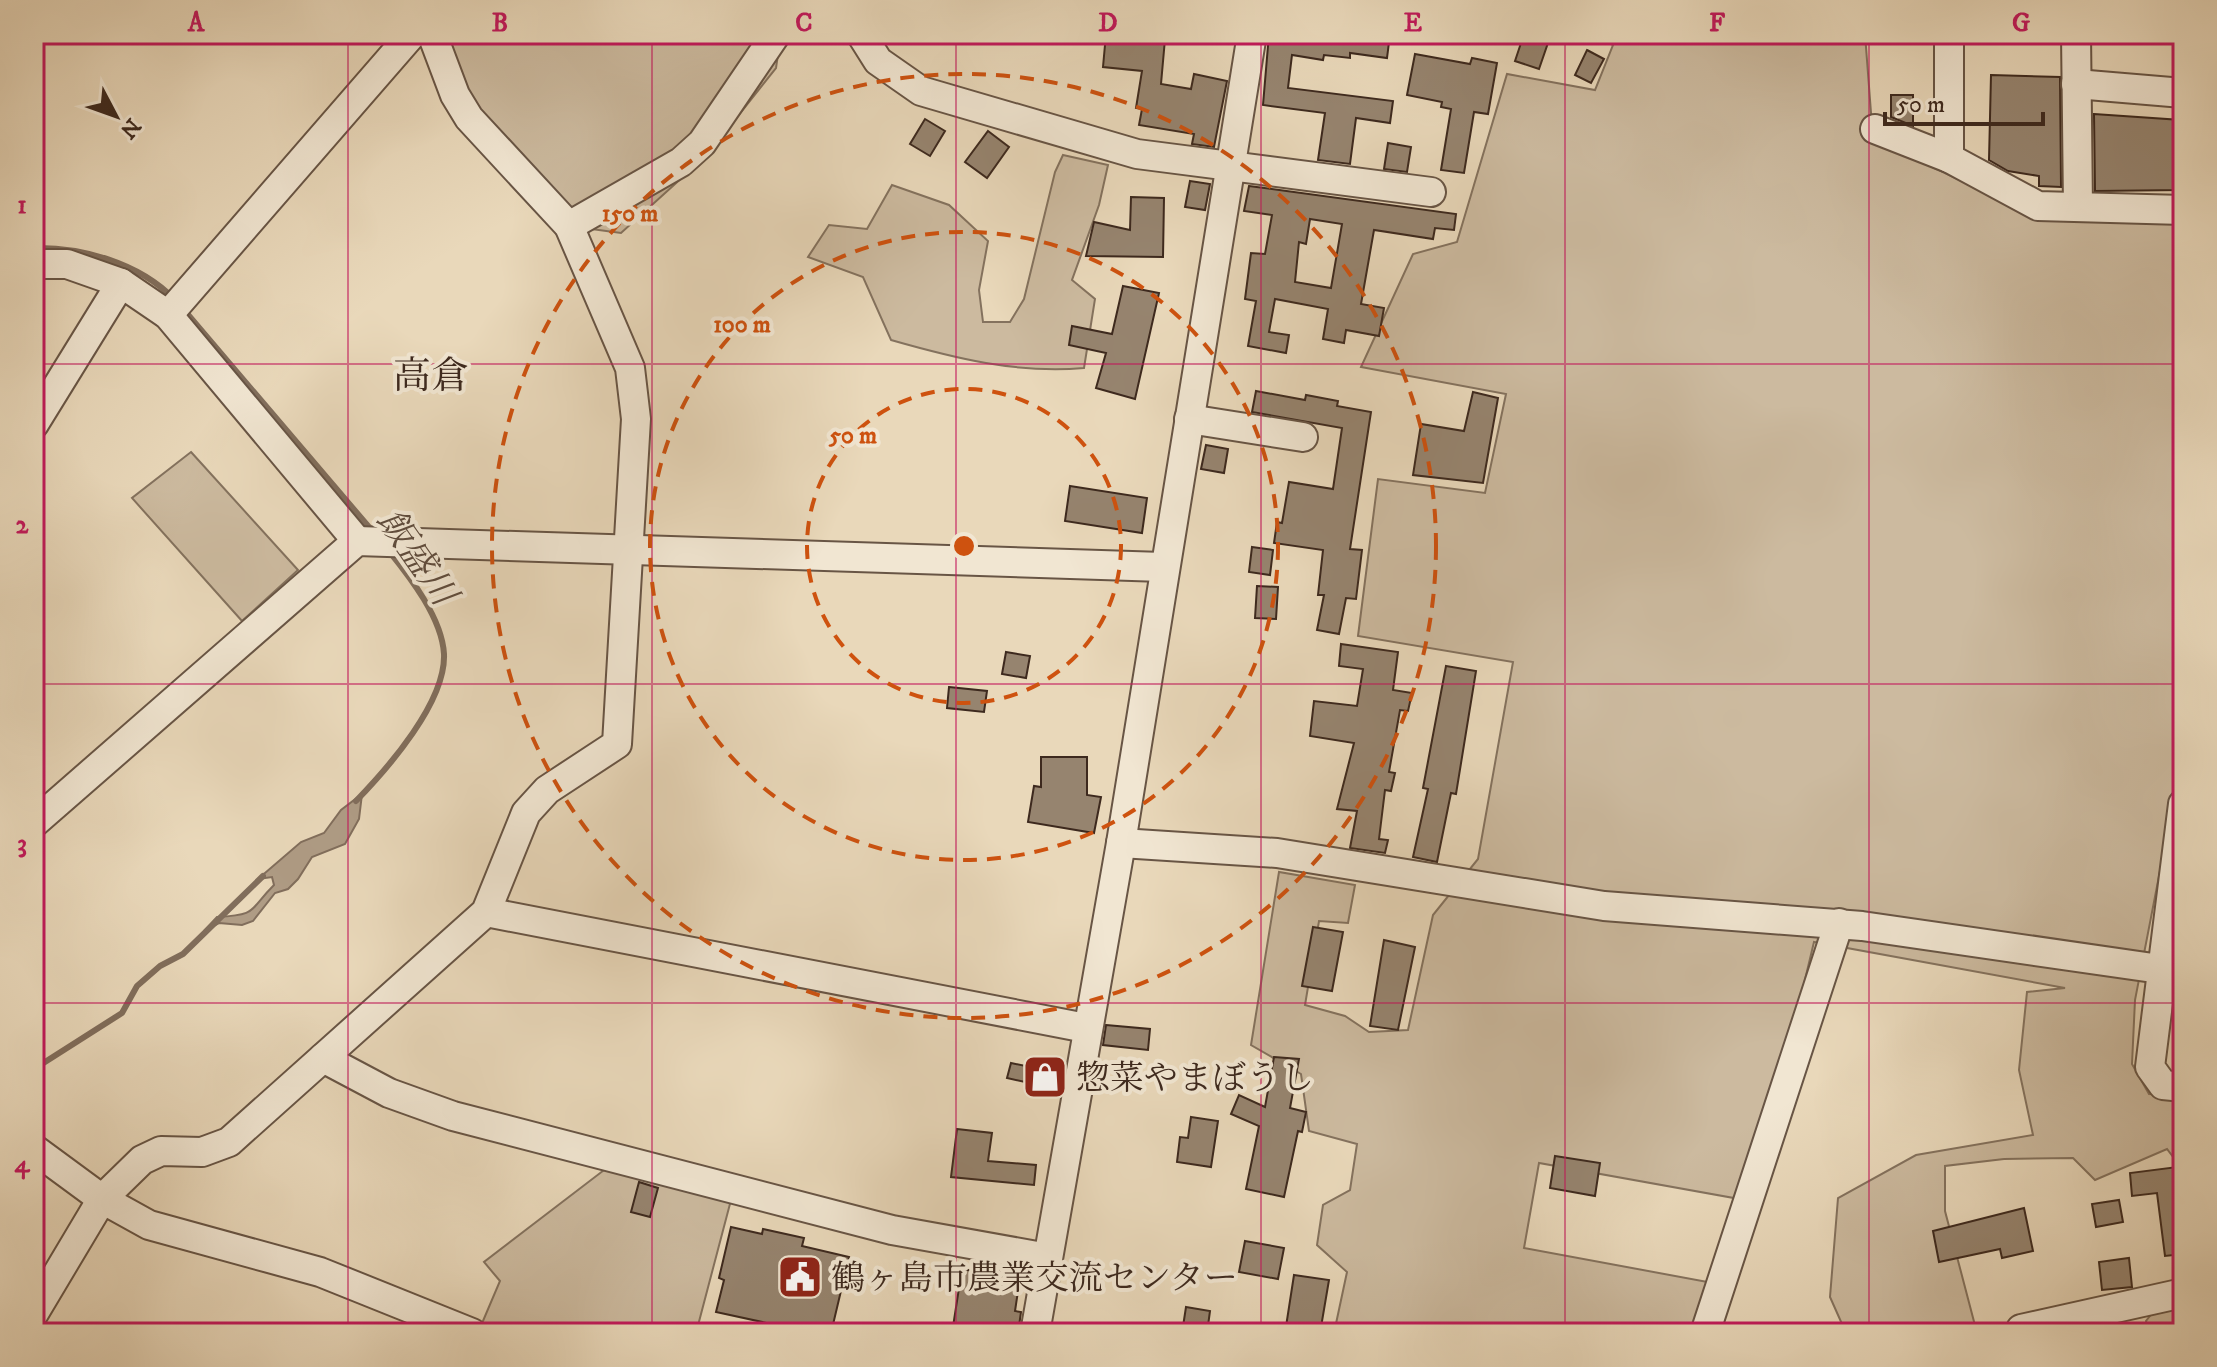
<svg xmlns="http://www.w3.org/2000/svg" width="2217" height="1367" font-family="'IM FELL DW Pica','Noto Serif JP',serif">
<rect width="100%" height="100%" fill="#e9d8ba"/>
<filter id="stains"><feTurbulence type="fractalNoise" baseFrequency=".0025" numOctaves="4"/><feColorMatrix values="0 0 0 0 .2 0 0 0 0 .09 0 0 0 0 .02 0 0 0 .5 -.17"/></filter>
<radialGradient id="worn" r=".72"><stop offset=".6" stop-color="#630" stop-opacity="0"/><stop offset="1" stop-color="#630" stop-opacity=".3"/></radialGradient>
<g fill="#ccba9f" stroke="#84725e" stroke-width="2">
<path d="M 432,34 L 781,34 L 776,68 L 707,155 L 621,233 L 569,226 L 469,118 Z"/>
<path d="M 1591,34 L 1865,34 L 1873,139 L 2040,218 L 2183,220 L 2183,752 L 2135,1000 L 2132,1064 L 2149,1094 L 2183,1096 L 2183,1170 L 2167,1149 L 2095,1180 L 2073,1158 L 2004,1159 L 1945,1166 L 1945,1211 L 1977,1333 L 1846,1333 L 1830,1297 L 1838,1198 L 1916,1155 L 2033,1135 L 2019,1070 L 2027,992 L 2065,988 L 1814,942 L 1792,1034 L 1734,1198 L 1539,1163 L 1524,1248 L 1713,1283 L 1701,1333 L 1334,1333 L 1347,1272 L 1317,1245 L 1323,1205 L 1350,1190 L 1357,1144 L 1309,1131 L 1301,1074 L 1251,1045 L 1279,872 L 1355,885 L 1348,923 L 1319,921 L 1305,1005 L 1345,1016 L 1369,1032 L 1408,1030 L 1433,915 L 1478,859 L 1513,662 L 1358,636 L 1378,479 L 1485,493 L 1506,394 L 1361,367 L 1413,254 L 1457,242 L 1507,74 L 1595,90 L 1613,45 Z"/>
<path d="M 1063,155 L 1108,165 L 1099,205 L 1072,280 L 1095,299 L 1084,368 C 1017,374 954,358 891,340 L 863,277 L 808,257 L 829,225 L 867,229 L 892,185 L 949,205 L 988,241 L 979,290 L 983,322 L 1010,322 L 1024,299 L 1055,172 Z"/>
<path d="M 191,452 L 298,570 L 242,621 L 132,498 Z"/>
<path d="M 608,1167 L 731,1200 L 696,1333 L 493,1333 L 480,1328 L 500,1281 L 484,1262 Z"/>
<path d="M 2183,1274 L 2183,1333 L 2148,1333 L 2146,1321 Z"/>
</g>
<path fill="#af9c85" stroke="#816e5c" stroke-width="2" d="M 362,794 L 359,819 L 345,844 L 312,857 L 298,879 L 288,889 L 275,893 L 253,921 L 242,925 L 219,923 L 204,931 L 217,917 C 258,915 248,911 274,885 L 272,877 L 258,879 L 301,842 L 324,833 L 341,810 Z"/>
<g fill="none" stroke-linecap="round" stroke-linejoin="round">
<g stroke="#816e5c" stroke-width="6">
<path d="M 34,248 C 82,247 139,263 174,299"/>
<path d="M 184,310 L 374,533"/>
<path d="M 356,801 C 388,768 446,702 444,654 C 442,618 410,577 389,551"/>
<path d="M 34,1069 L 122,1013 L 137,986 L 160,966 L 183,954 L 263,876"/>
</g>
</g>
<g fill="#96846f" stroke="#3d291e" stroke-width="2" fill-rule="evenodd">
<path d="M 1106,34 L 1165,39 L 1161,84 L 1191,89 L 1194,74 L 1227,81 L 1214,147 L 1192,144 L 1194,134 L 1139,125 L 1142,109 L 1136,108 L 1142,71 L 1103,67 Z"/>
<path d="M 1269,34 L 1390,34 L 1387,58 L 1350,53 L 1350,58 L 1324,55 L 1323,60 L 1292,55 L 1288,88 L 1393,101 L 1390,123 L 1356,118 L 1350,164 L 1318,160 L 1325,113 L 1263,105 Z"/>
<path d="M 1524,34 L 1550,37 L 1539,69 L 1515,61 Z"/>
<path d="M 1587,50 L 1604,59 L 1591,83 L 1575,75 Z"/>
<path d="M 1415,54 L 1470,64 L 1472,58 L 1497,63 L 1488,114 L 1474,112 L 1464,173 L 1441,170 L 1451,109 L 1441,107 L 1442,102 L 1407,95 Z"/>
<path d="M 1991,75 L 2060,77 L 2061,187 L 2039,186 L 2039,176 L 2008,171 L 1989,160 Z"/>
<path d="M 1891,95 L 1913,95 L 1913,126 L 1891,117 Z"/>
<path d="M 2094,114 L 2181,120 L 2177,164 L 2183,164 L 2182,190 L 2095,191 Z"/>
<path d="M 925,119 L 945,131 L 930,156 L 910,144 Z"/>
<path d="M 988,131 L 1009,147 L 987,178 L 965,162 Z"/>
<path d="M 1388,143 L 1411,147 L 1407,172 L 1384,169 Z"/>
<path d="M 1190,181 L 1210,184 L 1205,210 L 1185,207 Z"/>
<path d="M 1249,186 L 1456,214 L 1454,230 L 1435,228 L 1433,239 L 1374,230 L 1361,304 L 1384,308 L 1379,336 L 1346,330 L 1344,343 L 1323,339 L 1328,309 L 1275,299 L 1269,332 L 1289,335 L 1286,353 L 1248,346 L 1256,301 L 1245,299 L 1251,253 L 1265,254 L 1272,215 L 1244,211 ZM 1310,219 L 1342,224 L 1331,288 L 1295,282 L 1299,242 L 1306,244 Z"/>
<path d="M 1131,197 L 1164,198 L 1163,257 L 1086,256 L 1094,222 L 1130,230 Z"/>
<path d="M 1123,286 L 1159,293 L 1135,399 L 1096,388 L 1106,353 L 1069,345 L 1072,326 L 1112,334 Z"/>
<path d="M 1256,391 L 1305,400 L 1306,395 L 1338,401 L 1337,406 L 1371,412 L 1350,549 L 1362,550 L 1356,599 L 1346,598 L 1339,634 L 1317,630 L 1324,595 L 1318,595 L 1323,550 L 1274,543 L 1277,522 L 1282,523 L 1289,482 L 1333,489 L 1342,428 L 1252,412 Z"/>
<path d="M 1473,392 L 1498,398 L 1483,483 L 1413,475 L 1421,424 L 1464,431 Z"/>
<path d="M 1206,445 L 1228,449 L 1224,473 L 1201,469 Z"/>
<path d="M 1070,486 L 1147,498 L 1142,533 L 1065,521 Z"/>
<path d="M 1252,547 L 1273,550 L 1270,575 L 1249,572 Z"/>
<path d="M 1257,586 L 1278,587 L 1276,619 L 1255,618 Z"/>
<path d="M 1341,644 L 1398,652 L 1393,690 L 1412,693 L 1408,711 L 1400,710 L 1389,772 L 1395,773 L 1391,791 L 1385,790 L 1379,839 L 1388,840 L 1385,853 L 1350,848 L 1357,811 L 1337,809 L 1354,743 L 1310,736 L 1314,701 L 1357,706 L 1363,669 L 1339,666 Z"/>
<path d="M 1006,652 L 1030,656 L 1026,678 L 1002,674 Z"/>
<path d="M 1446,666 L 1476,671 L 1456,794 L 1451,793 L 1437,862 L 1413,857 L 1428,789 L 1423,788 Z"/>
<path d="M 949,687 L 987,691 L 984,712 L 947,708 Z"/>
<path d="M 1041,757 L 1087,757 L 1087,795 L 1101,797 L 1094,833 L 1028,822 L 1034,786 L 1041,787 Z"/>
<path d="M 1313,927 L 1343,932 L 1332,991 L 1302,986 Z"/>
<path d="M 1384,940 L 1415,947 L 1398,1030 L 1370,1026 Z"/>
<path d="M 1106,1025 L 1150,1029 L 1148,1050 L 1103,1045 Z"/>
<path d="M 1274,1057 L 1299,1059 L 1290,1108 L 1306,1112 L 1302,1132 L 1298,1131 L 1284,1197 L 1246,1189 L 1259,1126 L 1231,1114 L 1239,1095 L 1265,1107 Z"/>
<path d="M 1011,1063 L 1060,1073 L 1057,1089 L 1007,1078 Z"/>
<path d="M 1191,1117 L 1218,1121 L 1211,1167 L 1177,1162 L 1180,1137 L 1188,1138 Z"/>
<path d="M 957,1129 L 992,1133 L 988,1161 L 1036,1165 L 1034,1185 L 951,1177 Z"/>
<path d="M 1555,1156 L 1600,1163 L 1595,1196 L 1550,1188 Z"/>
<path d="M 2177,1167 L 2183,1206 L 2183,1254 L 2165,1256 L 2157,1193 L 2132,1196 L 2130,1173 Z"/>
<path d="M 639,1182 L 658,1188 L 650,1217 L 631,1212 Z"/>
<path d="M 2119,1200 L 2123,1222 L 2096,1227 L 2092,1204 Z"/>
<path d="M 2024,1208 L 2033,1251 L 2002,1258 L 2000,1249 L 1939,1262 L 1933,1231 Z"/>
<path d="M 731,1227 L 762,1234 L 763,1229 L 804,1238 L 802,1246 L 849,1257 L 831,1333 L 813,1333 L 716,1312 L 724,1280 L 719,1278 Z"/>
<path d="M 1245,1241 L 1284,1248 L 1278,1279 L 1239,1272 Z"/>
<path d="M 2129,1258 L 2132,1287 L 2102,1290 L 2099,1262 Z"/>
<path d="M 987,1264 L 1009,1268 L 1008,1276 L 1020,1278 L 1015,1311 L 1021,1312 L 1018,1333 L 952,1333 L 962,1269 L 985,1273 Z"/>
<path d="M 1294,1275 L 1329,1280 L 1320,1333 L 1285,1333 Z"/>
<path d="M 1186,1307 L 1210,1311 L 1207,1333 L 1182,1333 Z"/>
</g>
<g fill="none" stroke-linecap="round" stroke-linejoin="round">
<g stroke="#685545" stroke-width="32">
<g id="minor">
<path d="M 861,34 L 878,61 L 921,91 L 1137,154 L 1431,192"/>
<path d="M 2076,34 L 2078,207"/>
<path d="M 2076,84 L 2183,93"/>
<path d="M 1875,129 L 1949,158 L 2038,206 L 2183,210"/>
<path d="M 1949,158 L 1949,34"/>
<path d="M 569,226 L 681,162 L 702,143 L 776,34"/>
<path d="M 34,264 L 67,264 L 121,283 L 168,315 L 357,541"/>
<path d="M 168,315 L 412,34"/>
<path d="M 1189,419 L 1303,437"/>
<path d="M 34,424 L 121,283"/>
<path d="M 2183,804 L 2150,1067 L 2163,1085 L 2183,1087"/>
<path d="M 34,823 L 357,541 L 1163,567"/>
<path d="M 1121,843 L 1277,853 L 1604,906 L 1862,926 L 2160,969"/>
<path d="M 486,912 L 1086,1028"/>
<path d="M 323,1058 L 389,1093 L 453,1116 L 892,1230 L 1048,1258"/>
<path d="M 34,1149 L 102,1199 L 149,1225 L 320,1272 L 472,1333"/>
<path d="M 34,1313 L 102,1199 L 142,1160 L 161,1151 L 202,1152 L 229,1142 L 486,912 L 526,813 L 547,790 L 617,744 L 636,419 L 630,368 L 569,226 L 469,118 L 455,95 L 432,34"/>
<path d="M 1035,1333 L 1121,843 L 1252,34"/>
<path d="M 1705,1333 L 1839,923"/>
<path d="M 2022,1333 L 2021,1329 L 2183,1293"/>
</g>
</g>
<use href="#minor" stroke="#f1e6d2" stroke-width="28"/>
</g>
<path fill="none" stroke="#c2185b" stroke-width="2" stroke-opacity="0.55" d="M 348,34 L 348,1333M 652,34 L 652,1333M 956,34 L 956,1333M 1261,34 L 1261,1333M 1565,34 L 1565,1333M 1869,34 L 1869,1333M 34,364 L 2183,364M 34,684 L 2183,684M 34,1003 L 2183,1003"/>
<g fill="none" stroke="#ce520f" stroke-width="4" stroke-dasharray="14 10">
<circle cx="964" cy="546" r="157"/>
<circle cx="964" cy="546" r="314"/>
<circle cx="964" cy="546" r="472"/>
</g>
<defs>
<g id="shop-square" transform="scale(2.3)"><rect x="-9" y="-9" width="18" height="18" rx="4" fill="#8f2418" stroke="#f1e6d2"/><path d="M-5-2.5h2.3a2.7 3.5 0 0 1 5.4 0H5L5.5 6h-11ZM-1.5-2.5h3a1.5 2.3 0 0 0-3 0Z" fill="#fff"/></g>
<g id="civic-square" transform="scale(2.3)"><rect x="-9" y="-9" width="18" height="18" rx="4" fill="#8f2418" stroke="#f1e6d2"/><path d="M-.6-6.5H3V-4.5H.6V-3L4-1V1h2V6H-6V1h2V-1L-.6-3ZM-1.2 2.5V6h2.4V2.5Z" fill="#fff"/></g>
</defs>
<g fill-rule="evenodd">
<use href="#shop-square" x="1045" y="1077"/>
<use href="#civic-square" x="800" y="1277"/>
</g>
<g text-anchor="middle" stroke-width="8" stroke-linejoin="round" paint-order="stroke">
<g font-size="34" fill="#3d291e" stroke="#f1e6d2" text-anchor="start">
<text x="1076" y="1089">惣菜やまぼうし</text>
<text x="831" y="1289">鶴ヶ島市農業交流センター</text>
</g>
<g font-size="36" font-style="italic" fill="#5f4c3d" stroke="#f1e6d2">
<text transform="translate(418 556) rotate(55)" y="13">飯盛川</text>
</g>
<g font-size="38" fill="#3d291e" stroke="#f1e6d2">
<text x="431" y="388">高倉</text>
</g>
</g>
<circle cx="964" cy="546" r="12" fill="#ce520f" stroke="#f1e6d2" stroke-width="4"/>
<g font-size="24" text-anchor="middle" font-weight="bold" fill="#ce520f" stroke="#f1e6d2" stroke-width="8" stroke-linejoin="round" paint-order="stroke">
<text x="630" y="221">150 m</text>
<text x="742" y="332">100 m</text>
<text x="853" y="443">50 m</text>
</g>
<rect width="2217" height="1367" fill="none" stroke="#e9d8ba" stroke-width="88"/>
<g transform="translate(116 116) rotate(131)" stroke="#f1e6d2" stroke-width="6" paint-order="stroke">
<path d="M0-6L14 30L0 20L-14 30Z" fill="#3d291e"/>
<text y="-12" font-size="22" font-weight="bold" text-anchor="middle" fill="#3d291e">N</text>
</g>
<path d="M1885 112v12h158v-12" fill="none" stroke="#3d291e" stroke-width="4"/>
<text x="1897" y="112" font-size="24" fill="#3d291e" stroke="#f1e6d2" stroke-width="6" paint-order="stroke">50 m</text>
<rect x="44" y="44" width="2129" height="1279" fill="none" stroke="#c2185b" stroke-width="3"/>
<g font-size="26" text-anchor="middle" font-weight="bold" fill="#c2185b">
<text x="196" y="31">A</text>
<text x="500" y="31">B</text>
<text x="804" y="31">C</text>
<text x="1108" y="31">D</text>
<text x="1413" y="31">E</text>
<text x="1717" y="31">F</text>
<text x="2021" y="31">G</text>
<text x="22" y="213">1</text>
<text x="22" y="533">2</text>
<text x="22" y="852">3</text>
<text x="22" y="1172">4</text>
</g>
<rect width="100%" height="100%" filter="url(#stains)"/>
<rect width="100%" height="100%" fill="url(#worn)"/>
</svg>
